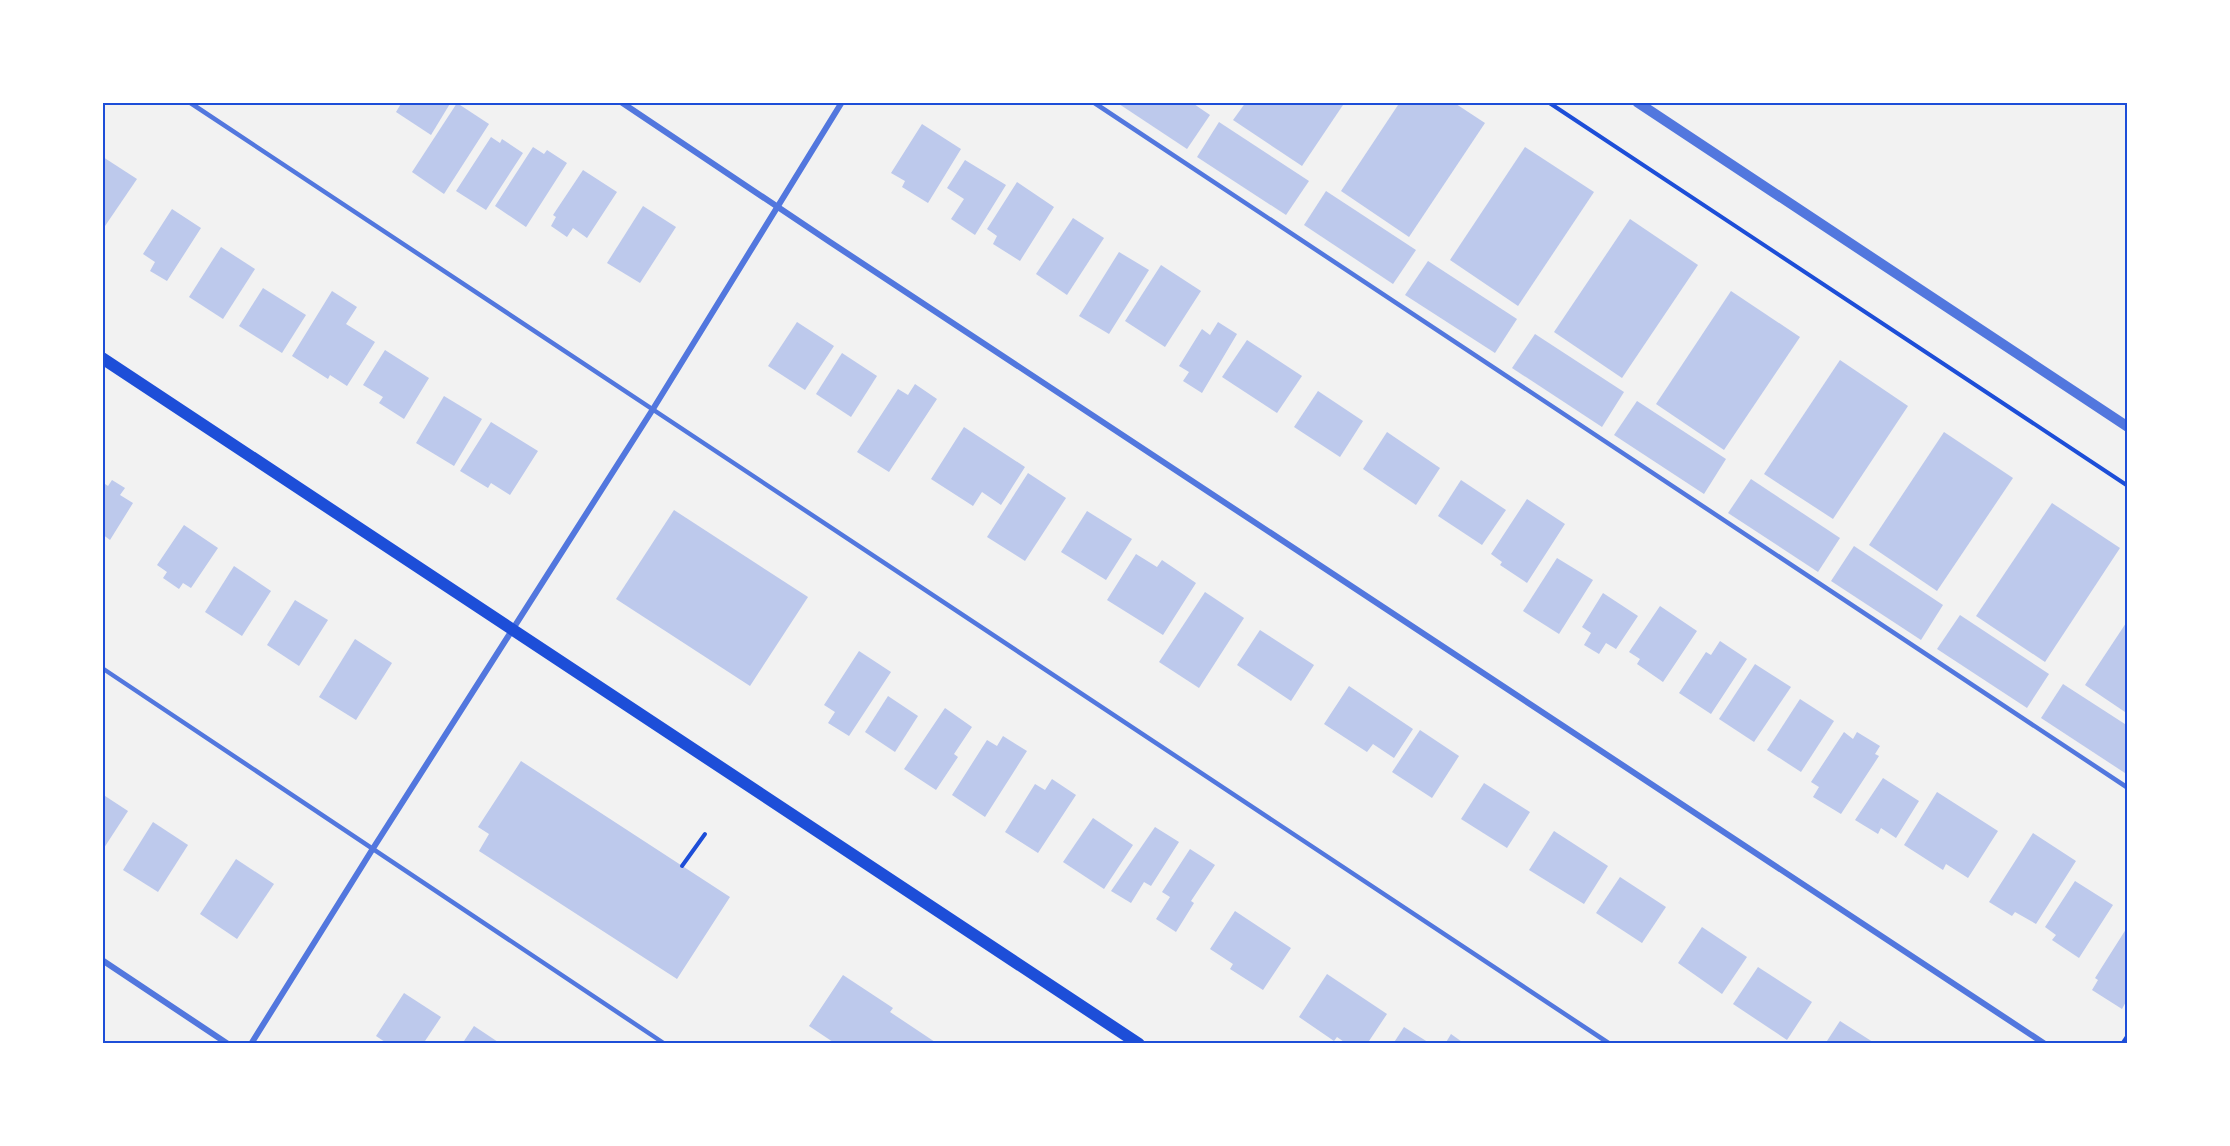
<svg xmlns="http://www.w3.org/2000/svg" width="2230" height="1146" font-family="Merriweather,serif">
<rect width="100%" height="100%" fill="#f2f2f2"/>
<g fill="#bdc9ec">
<path d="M 402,102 L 451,102 L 431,135 L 396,112 Z"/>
<path d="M 1116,102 L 1191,102 L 1210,115 L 1187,149 Z"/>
<path d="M 1246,102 L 1345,102 L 1302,166 L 1233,120 Z"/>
<path d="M 1400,102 L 1453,102 L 1485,123 L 1409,237 L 1341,191 Z"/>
<path d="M 457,103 L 489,124 L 444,194 L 412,172 Z"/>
<path d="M 1219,122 L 1309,181 L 1286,215 L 1197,157 Z"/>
<path d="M 922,124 L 961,149 L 928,203 L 902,187 L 905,181 L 891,173 Z"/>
<path d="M 491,137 L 500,143 L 502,139 L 523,153 L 486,210 L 456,191 Z"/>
<path d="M 533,147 L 544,154 L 547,150 L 567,163 L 526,227 L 495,206 Z"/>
<path d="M 1525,147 L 1594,192 L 1518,306 L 1450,260 Z"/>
<path d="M 103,157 L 137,179 L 105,226 L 102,224 Z"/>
<path d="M 965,160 L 1006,185 L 975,235 L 951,219 L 964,199 L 947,188 Z"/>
<path d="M 583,170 L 617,192 L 587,238 L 573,228 L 567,237 L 551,226 L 556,217 L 553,215 Z"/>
<path d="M 1017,182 L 1054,207 L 1020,261 L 993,244 L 997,236 L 987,229 Z"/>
<path d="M 1326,191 L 1416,250 L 1393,284 L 1304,225 Z"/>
<path d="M 643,206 L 676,227 L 640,283 L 607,263 Z"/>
<path d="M 172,209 L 201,228 L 167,281 L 150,271 L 155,262 L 143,254 Z"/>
<path d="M 1073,218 L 1104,238 L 1067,295 L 1036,274 Z"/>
<path d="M 1630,219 L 1698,265 L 1622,378 L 1554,332 Z"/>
<path d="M 221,247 L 255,269 L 223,319 L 189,297 Z"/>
<path d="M 1119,252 L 1149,270 L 1109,334 L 1079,316 Z"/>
<path d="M 1428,261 L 1517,319 L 1495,353 L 1405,295 Z"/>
<path d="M 1161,265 L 1201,291 L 1165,347 L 1125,321 Z"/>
<path d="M 263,288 L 306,315 L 282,353 L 239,326 Z"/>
<path d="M 332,291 L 357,307 L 346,324 L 375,342 L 347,386 L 330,375 L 328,379 L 292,356 Z"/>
<path d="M 1731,291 L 1800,337 L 1724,450 L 1656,404 Z"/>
<path d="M 797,322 L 834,346 L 805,390 L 768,366 Z"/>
<path d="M 1218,322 L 1237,334 L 1202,393 L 1183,381 L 1189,372 L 1179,366 L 1202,329 L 1210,335 Z"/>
<path d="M 1535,334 L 1624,392 L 1602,427 L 1512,368 Z"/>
<path d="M 1247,340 L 1302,376 L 1277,413 L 1222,377 Z"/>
<path d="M 385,350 L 429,378 L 404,419 L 379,403 L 383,397 L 363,385 Z"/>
<path d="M 842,353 L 877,376 L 851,417 L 816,394 Z"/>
<path d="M 1840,360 L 1908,406 L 1833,519 L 1764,474 Z"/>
<path d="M 915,384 L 937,399 L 889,472 L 857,452 L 898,389 L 908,395 Z"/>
<path d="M 1318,391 L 1363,421 L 1340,457 L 1294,427 Z"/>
<path d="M 444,396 L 482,419 L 454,466 L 416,443 Z"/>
<path d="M 1637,401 L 1726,459 L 1704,494 L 1614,435 Z"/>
<path d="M 491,422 L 538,451 L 510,495 L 491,483 L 488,488 L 460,471 Z"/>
<path d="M 964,427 L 1025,467 L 1001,505 L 982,492 L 973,506 L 931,479 Z"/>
<path d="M 1387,432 L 1440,468 L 1416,505 L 1363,469 Z"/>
<path d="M 1944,432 L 2013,478 L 1937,591 L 1869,545 Z"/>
<path d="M 1028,473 L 1066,498 L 1025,561 L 987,537 Z"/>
<path d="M 1751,479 L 1840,538 L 1818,572 L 1728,513 Z"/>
<path d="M 112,480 L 125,488 L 120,495 L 133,503 L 110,540 L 102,534 L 102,482 L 108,486 Z"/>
<path d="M 1461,480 L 1506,510 L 1482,545 L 1438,516 Z"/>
<path d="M 1527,499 L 1565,524 L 1527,583 L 1500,565 L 1502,562 L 1491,554 Z"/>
<path d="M 2052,503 L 2120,548 L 2045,662 L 1976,616 Z"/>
<path d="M 674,510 L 808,597 L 750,686 L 616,599 Z"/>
<path d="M 1087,511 L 1132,539 L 1106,580 L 1061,552 Z"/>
<path d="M 184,525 L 218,548 L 191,588 L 183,583 L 179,589 L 163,578 L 167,572 L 157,565 Z"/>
<path d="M 1854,546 L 1943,605 L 1921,640 L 1831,581 Z"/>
<path d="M 1136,554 L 1157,567 L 1162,560 L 1196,583 L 1163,635 L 1107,600 Z"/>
<path d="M 1557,558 L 1593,580 L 1559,634 L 1523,611 Z"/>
<path d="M 234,566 L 271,591 L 242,636 L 205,612 Z"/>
<path d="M 1205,592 L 1244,618 L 1199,688 L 1159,662 Z"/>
<path d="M 1603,593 L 1638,616 L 1616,649 L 1606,643 L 1599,654 L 1584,645 L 1591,633 L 1582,627 Z"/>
<path d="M 295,600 L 328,620 L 299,666 L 267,645 Z"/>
<path d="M 1660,606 L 1697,631 L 1663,682 L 1637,664 L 1640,659 L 1629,652 Z"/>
<path d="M 1960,615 L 2049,674 L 2027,708 L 1937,649 Z"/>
<path d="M 2128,620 L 2128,714 L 2085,685 Z"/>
<path d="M 1260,630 L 1314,665 L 1291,701 L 1237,665 Z"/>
<path d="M 355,639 L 392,663 L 356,720 L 319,697 Z"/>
<path d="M 1720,641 L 1747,659 L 1711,714 L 1679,693 L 1706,652 L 1711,655 Z"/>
<path d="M 859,651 L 891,672 L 849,736 L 828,723 L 835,712 L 824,705 Z"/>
<path d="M 1755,664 L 1791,687 L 1754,742 L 1719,719 Z"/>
<path d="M 2063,684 L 2128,726 L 2128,775 L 2041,718 Z"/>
<path d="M 1349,686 L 1413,729 L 1394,758 L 1373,744 L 1367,752 L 1324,724 Z"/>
<path d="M 888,696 L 918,716 L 895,752 L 865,732 Z"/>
<path d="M 1800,699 L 1834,721 L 1801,772 L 1767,750 Z"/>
<path d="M 945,708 L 972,727 L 954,754 L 958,757 L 936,790 L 904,769 Z"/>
<path d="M 1420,730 L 1459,756 L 1432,798 L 1392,772 Z"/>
<path d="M 1844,732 L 1853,739 L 1857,732 L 1880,746 L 1875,754 L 1879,756 L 1841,814 L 1813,797 L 1819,787 L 1811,782 Z"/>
<path d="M 1003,736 L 1027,751 L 985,817 L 952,795 L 987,740 L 997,746 Z"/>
<path d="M 521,761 L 730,897 L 677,979 L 479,851 L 489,834 L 478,827 Z"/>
<path d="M 1883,778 L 1919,801 L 1896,838 L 1881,828 L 1878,834 L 1855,820 Z"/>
<path d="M 1052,779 L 1076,795 L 1038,853 L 1005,832 L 1035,784 L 1045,790 Z"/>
<path d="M 1484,783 L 1530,812 L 1507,848 L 1461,819 Z"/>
<path d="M 1937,792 L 1998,831 L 1968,878 L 1946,864 L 1943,870 L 1904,845 Z"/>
<path d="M 102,794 L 128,811 L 102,851 Z"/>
<path d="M 1093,818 L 1133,845 L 1104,889 L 1063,862 Z"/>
<path d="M 153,822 L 188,845 L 158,892 L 123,870 Z"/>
<path d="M 1155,827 L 1179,842 L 1151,886 L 1144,882 L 1131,903 L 1111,891 Z"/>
<path d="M 1554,831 L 1608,866 L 1584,904 L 1529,870 Z"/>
<path d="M 2033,833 L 2076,861 L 2036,924 L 2015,912 L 2012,916 L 1989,902 Z"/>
<path d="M 1190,849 L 1215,865 L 1191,901 L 1194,903 L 1176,932 L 1156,919 L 1170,897 L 1162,892 Z"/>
<path d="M 236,859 L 274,884 L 237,939 L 200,914 Z"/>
<path d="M 1620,877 L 1666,907 L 1642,943 L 1596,913 Z"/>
<path d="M 2075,881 L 2113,905 L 2079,958 L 2052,940 L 2056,935 L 2045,927 Z"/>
<path d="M 1235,911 L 1291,948 L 1263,990 L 1230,969 L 1233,964 L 1210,949 Z"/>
<path d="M 2128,926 L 2128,998 L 2122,1009 L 2092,990 L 2098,980 L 2095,978 Z"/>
<path d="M 1702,927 L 1747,957 L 1722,994 L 1678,963 Z"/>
<path d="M 1758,967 L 1812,1002 L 1787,1040 L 1733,1004 Z"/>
<path d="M 1327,974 L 1387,1014 L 1367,1044 L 1347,1044 L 1337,1037 L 1334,1041 L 1299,1017 Z"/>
<path d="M 843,975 L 893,1008 L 890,1012 L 938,1044 L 836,1044 L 809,1026 Z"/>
<path d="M 404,993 L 441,1017 L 423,1044 L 388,1044 L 376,1036 Z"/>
<path d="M 1840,1021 L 1876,1044 L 1825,1044 Z"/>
<path d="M 474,1026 L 501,1044 L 462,1044 Z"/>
<path d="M 1404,1027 L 1431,1044 L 1393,1044 Z"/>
<path d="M 1451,1034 L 1465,1044 L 1445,1044 Z"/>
</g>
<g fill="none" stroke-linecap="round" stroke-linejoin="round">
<g stroke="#1d4ed8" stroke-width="4">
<path d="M 1548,102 L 2128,486"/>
<path d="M 682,866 L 705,834"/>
<path d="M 2122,1044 L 2128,1035"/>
</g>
<g stroke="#5277de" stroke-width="4.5">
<path d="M 189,102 L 1610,1044"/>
<path d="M 1093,102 L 2128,788"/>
<path d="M 102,668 L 665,1044"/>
</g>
<g stroke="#5277de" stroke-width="6">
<path d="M 621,102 L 830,242 L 2045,1044"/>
<path d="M 102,960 L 228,1044"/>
<path d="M 251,1044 L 372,850 L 653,409 L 842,102"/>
</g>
<path stroke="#5277de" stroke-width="10" d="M 1637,102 L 2128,427"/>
<path stroke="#1d4ed8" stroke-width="12" d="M 102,358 L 1139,1044"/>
</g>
<rect width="2230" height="1146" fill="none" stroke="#ffffff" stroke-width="207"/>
<rect x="104" y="104" width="2022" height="938" fill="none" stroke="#1d4ed8" stroke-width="2"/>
</svg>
